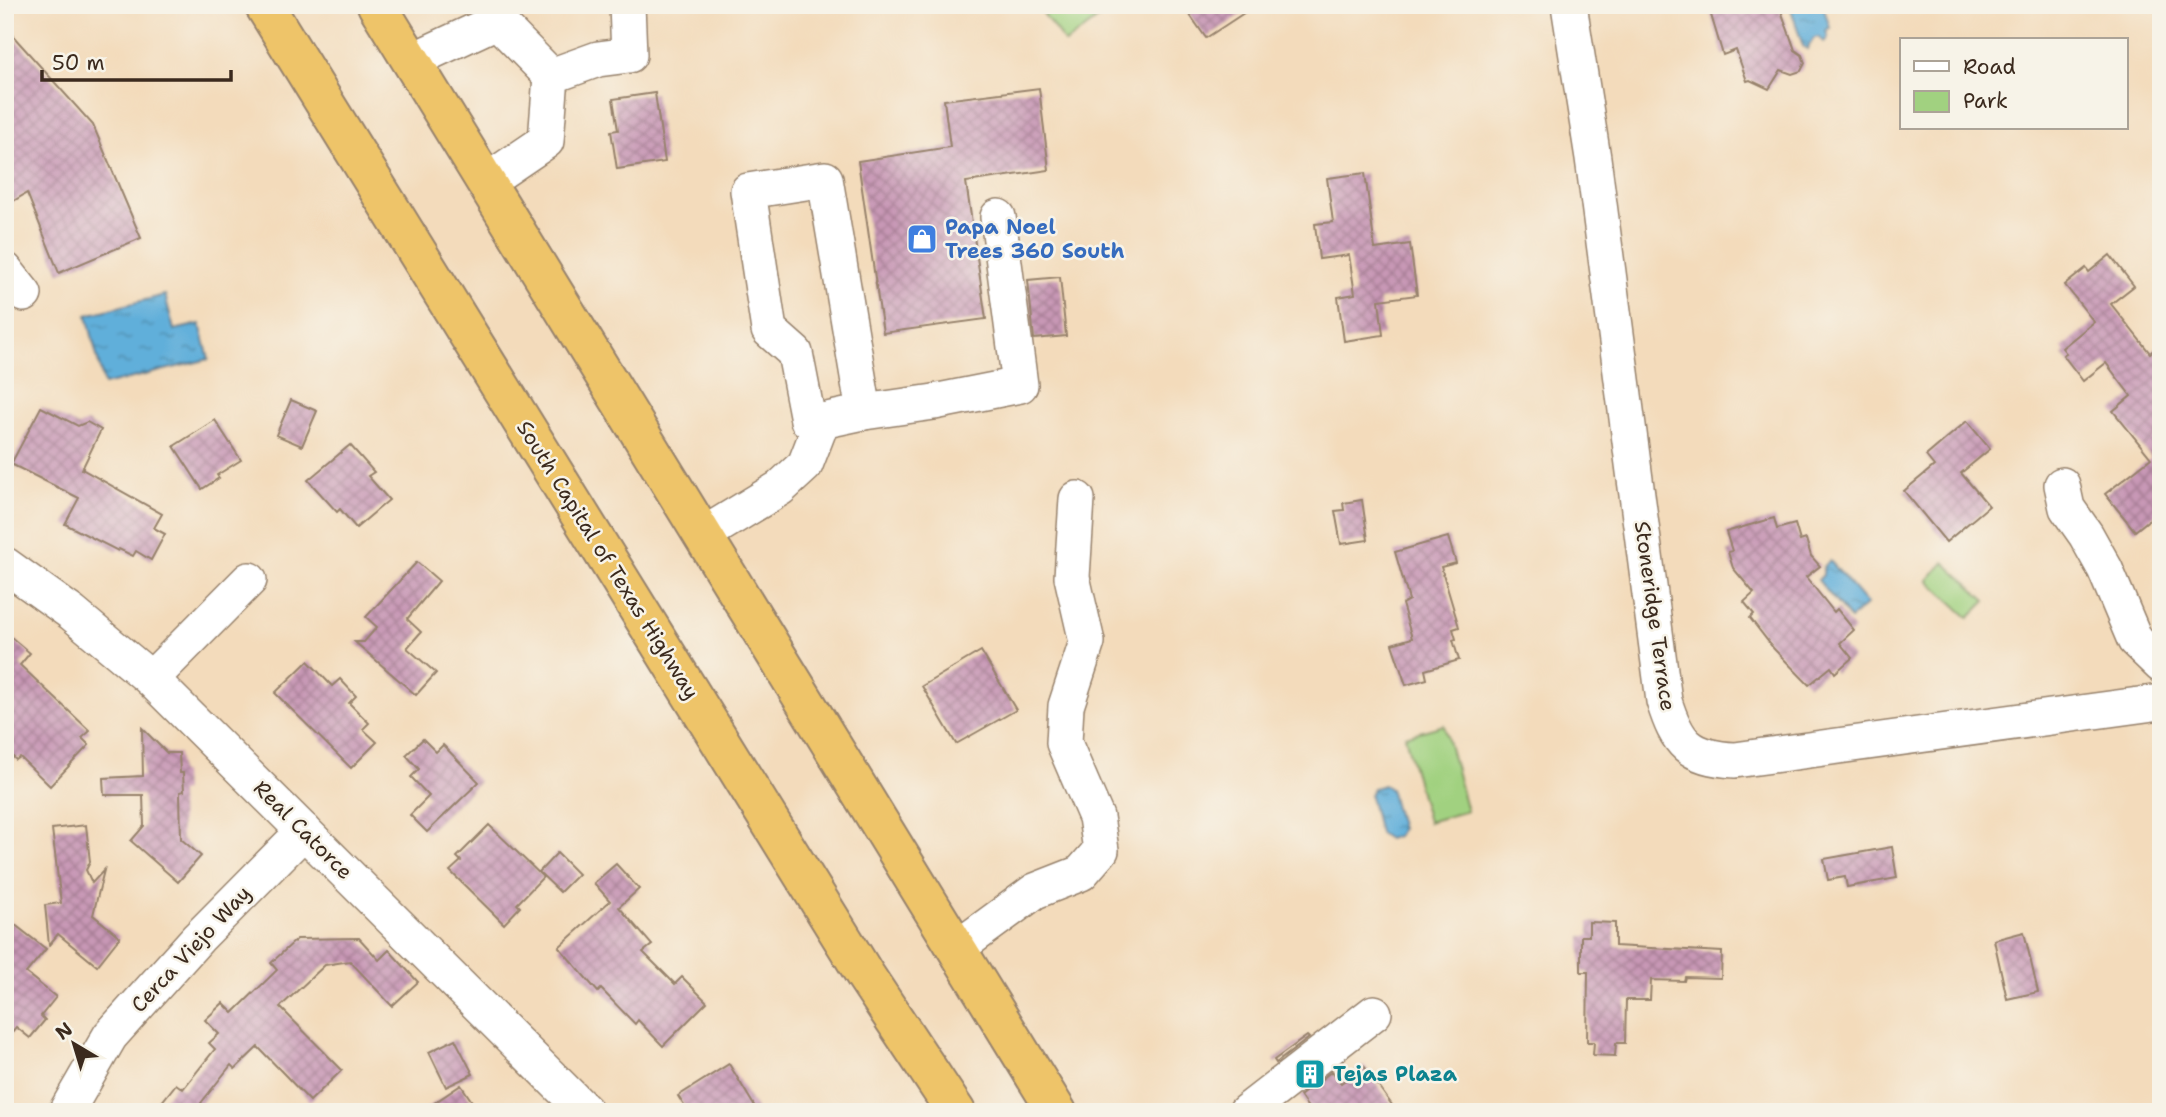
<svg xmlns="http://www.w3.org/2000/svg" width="2166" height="1117" font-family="'Shantell Sans',sans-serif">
<defs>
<pattern id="water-ripples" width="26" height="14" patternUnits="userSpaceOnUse" patternTransform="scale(1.75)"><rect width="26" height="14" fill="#60afda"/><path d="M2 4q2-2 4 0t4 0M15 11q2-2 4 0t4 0" fill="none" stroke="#508fb0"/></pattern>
<pattern id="building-cross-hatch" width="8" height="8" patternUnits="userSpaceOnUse" patternTransform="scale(1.75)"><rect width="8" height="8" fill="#c898b6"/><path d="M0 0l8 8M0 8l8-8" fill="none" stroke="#a47c93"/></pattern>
</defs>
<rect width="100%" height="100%" fill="#f7f3e8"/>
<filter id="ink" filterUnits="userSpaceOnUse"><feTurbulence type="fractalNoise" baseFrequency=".0143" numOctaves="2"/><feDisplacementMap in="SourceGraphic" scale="14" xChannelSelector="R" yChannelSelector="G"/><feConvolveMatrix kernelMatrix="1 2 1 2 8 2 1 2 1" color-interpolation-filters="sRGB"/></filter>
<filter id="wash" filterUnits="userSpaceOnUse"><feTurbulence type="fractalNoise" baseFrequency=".00686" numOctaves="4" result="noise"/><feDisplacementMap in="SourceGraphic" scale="28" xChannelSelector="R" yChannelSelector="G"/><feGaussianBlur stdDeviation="1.57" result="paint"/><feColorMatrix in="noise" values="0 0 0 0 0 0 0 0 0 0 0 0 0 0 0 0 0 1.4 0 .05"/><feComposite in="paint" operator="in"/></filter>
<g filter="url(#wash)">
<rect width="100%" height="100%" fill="#f3dbbb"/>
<g fill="#a1d180" stroke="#6e7e4f" stroke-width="2">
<path d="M 1037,5 L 1089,5 L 1099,18 L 1065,43 Z"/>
<path d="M 1944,562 L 1986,601 L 1969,618 L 1928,580 Z"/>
<path d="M 1444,725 L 1467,811 L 1428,822 L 1405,736 Z"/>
</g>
<g fill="url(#water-ripples)" stroke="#4e6c7c" stroke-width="2">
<path d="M 1823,5 L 1830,28 L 1826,30 L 1828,38 L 1824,42 L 1818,37 L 1814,38 L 1807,49 L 1803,46 L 1790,6 Z"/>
<path d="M 165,295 L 174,330 L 200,324 L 209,359 L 104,385 L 87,315 Z"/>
<path d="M 1830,561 L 1867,604 L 1850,619 L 1818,580 L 1823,575 L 1823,567 Z"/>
<path d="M 1384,785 L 1390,789 L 1401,829 L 1397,836 L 1388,839 L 1379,833 L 1370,796 L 1373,788 Z"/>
</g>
<g id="blocks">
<g fill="url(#building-cross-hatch)">
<path d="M 1183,5 L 1256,5 L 1206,38 Z"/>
<path d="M 1708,5 L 1779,5 L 1795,50 L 1802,55 L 1805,63 L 1801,71 L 1792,74 L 1781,70 L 1769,89 L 1750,80 L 1747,81 L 1736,50 L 1723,55 Z"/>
<path d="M 5,27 L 93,125 L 141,238 L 59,273 L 27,193 L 5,206 Z"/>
<path d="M 1039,88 L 1049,170 L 966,182 L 986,319 L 883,333 L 858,161 L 950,147 L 944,100 Z"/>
<path d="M 655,93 L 665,162 L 617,169 L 611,131 L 618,130 L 613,99 Z"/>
<path d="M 1365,173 L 1375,249 L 1410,244 L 1417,295 L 1379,300 L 1383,335 L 1344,341 L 1338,297 L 1355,294 L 1349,255 L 1319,259 L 1315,224 L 1333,222 L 1327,178 Z"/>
<path d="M 2110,255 L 2134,286 L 2111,304 L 2150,353 L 2161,344 L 2161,510 L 2135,531 L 2105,494 L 2151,458 L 2113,411 L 2131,396 L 2106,363 L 2083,381 L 2063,355 L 2066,353 L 2062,348 L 2094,322 L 2065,285 L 2086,268 L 2089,272 Z"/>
<path d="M 1060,277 L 1066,336 L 1034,339 L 1028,280 Z"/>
<path d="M 291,400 L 317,411 L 302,446 L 276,435 Z"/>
<path d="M 41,407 L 78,426 L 87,422 L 101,430 L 82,469 L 162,514 L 154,528 L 165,534 L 151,560 L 136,551 L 133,556 L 119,549 L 118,551 L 65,524 L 79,498 L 11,464 Z"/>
<path d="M 215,420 L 241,460 L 217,475 L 219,478 L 202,489 L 174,446 Z"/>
<path d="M 1967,421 L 1990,449 L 1961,473 L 1989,506 L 1946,542 L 1904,491 L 1934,466 L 1926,456 Z"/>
<path d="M 350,445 L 374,472 L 368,476 L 389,500 L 356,528 L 340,509 L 337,512 L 308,480 Z"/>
<path d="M 1362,500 L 1368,540 L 1341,544 L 1335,511 L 1344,510 L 1343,503 Z"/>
<path d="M 1774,518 L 1777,529 L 1795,524 L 1800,541 L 1806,539 L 1811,556 L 1820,566 L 1806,577 L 1834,612 L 1837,609 L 1854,630 L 1840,643 L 1852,658 L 1835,673 L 1831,667 L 1809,685 L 1774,649 L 1750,618 L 1754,614 L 1744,602 L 1754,593 L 1733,568 L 1728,552 L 1732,551 L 1726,532 Z"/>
<path d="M 1448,537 L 1456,563 L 1441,567 L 1459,627 L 1453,629 L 1456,639 L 1453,640 L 1459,660 L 1425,670 L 1427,679 L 1406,685 L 1392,644 L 1412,638 L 1402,604 L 1409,600 L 1395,552 Z"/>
<path d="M 417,562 L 439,581 L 407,619 L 421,632 L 407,648 L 436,673 L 416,695 L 355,642 L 364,642 L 377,627 L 366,617 Z"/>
<path d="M 5,632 L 30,653 L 20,665 L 90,731 L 82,738 L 89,745 L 50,786 L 20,757 L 16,760 L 5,749 Z"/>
<path d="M 981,651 L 1016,710 L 956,744 L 922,686 Z"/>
<path d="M 308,661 L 332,686 L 340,679 L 356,696 L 349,703 L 369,723 L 363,729 L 377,742 L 351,768 L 275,693 Z"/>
<path d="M 142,728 L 167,753 L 179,753 L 180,773 L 183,773 L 184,791 L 180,792 L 181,839 L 201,856 L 178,882 L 131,841 L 144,826 L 143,795 L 104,795 L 103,778 L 143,776 Z"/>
<path d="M 423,739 L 436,752 L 443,745 L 479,782 L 427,832 L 410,815 L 429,796 L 411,777 L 419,769 L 406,755 Z"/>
<path d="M 86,825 L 90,862 L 86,870 L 92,883 L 104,870 L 93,915 L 120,937 L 97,966 L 58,934 L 49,945 L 45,905 L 61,903 L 52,829 Z"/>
<path d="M 489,825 L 543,877 L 517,904 L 520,907 L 504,924 L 450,871 L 461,861 L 457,857 Z"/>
<path d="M 1892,847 L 1897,878 L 1847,887 L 1845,877 L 1828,880 L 1824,859 Z"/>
<path d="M 557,853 L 578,874 L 560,892 L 539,872 Z"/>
<path d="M 616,864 L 639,889 L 619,907 L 652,945 L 643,952 L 675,984 L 682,977 L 707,1002 L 663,1046 L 638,1020 L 635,1024 L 601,989 L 598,992 L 559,947 L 610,901 L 594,883 Z"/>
<path d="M 5,917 L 46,949 L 26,973 L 56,997 L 41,1016 L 45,1020 L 30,1038 L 16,1027 L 5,1041 Z"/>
<path d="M 1589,922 L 1615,923 L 1615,946 L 1722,952 L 1721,978 L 1685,977 L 1684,981 L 1651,980 L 1650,1000 L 1626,1000 L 1625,1043 L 1616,1043 L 1615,1056 L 1593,1055 L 1594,1042 L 1587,1042 L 1588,972 L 1581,972 L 1581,936 L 1589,936 Z"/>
<path d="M 2024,932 L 2038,992 L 2007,999 L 1994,940 Z"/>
<path d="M 359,938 L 379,960 L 389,950 L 418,982 L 392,1006 L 350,961 L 325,965 L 280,1007 L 342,1070 L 310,1101 L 258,1047 L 235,1069 L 231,1065 L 201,1103 L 212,1112 L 154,1112 L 176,1084 L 183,1089 L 215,1049 L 209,1043 L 219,1034 L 205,1020 L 223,1003 L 233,1013 L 277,970 L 271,963 L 297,939 Z"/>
<path d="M 1307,1036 L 1309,1038 L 1276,1063 L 1274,1060 Z"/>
<path d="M 455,1039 L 473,1074 L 446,1087 L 429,1052 Z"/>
<path d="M 729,1064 L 758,1112 L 688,1112 L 678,1096 Z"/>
<path d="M 1364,1066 L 1397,1112 L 1311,1112 L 1300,1096 L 1332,1071 L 1341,1083 Z"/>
<path d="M 461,1085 L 479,1112 L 421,1112 Z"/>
</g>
</g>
</g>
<g filter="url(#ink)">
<use href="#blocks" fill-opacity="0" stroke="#97826c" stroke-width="2"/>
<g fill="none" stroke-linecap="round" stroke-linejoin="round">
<g stroke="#97826c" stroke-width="38">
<g id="minor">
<path d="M 1569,5 L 1593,158 L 1664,701 C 1677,743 1689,758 1735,760 L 2161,702"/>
<path d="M 411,61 L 497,21 L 551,76"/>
<path d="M 487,181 L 546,141 L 551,76 L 598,59 L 629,55 L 627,5"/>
<path d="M 5,270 L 24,294"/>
<path d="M 864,412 L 934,402 L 1020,385 L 998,217"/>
<path d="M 2062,485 L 2067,508 L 2086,535 L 2105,569 L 2135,640 L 2161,665"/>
<path d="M 703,535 L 780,488 L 805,465 L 822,421 L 864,412 L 825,179 L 748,191 L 769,330 L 795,353 L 808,420 L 822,421"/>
<path d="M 5,565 L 72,613 L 151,679 L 586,1112"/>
<path d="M 151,679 L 249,580"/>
<path d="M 956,949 L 1035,891 L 1081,873 L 1101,850 L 1096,817 L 1064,743 L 1066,706 L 1087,642 L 1072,577 L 1077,499"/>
<path d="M 66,1112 L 110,1036 L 198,938 L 304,831"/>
<path d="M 1246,1112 L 1374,1013"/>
</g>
</g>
<g stroke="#97826c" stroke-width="42">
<g id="highway">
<path d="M 264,5 L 865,975 L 956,1112"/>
<path d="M 377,5 L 1057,1112"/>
</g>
</g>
<use href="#minor" stroke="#fff" stroke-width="35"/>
<use href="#highway" stroke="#eec469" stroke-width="38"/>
</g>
</g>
<defs>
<g id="shop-square" transform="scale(1.575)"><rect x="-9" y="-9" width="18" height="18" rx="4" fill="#3f7fe0" stroke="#f7f3e8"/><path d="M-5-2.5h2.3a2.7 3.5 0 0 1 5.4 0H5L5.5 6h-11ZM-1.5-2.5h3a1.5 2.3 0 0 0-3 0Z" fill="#fff"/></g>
<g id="building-square" transform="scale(1.575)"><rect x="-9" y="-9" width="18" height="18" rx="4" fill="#0f9aa8" stroke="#f7f3e8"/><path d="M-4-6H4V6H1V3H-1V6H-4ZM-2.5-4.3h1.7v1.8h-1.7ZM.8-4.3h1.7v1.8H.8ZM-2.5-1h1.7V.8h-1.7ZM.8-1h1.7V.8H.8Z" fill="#fff"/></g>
</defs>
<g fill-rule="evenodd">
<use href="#shop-square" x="922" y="239"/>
<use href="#building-square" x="1310" y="1074"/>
</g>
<g text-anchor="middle" stroke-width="5" stroke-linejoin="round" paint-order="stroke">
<g font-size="21" font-weight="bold" fill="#366cbe" stroke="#f7f3e8" text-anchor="start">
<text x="945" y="234">Papa Noel<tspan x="945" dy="24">Trees 360 South</tspan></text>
</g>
<g font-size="21" fill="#3b2a1e" stroke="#f7f3e8">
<text transform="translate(608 560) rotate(58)" y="7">South Capital of Texas Highway</text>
<text transform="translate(1655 616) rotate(82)" y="7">Stoneridge Terrace</text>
<text transform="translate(303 830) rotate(45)" y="7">Real Catorce</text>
<text transform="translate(191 949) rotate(-47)" y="7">Cerca Viejo Way</text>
</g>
<g font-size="21" font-weight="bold" fill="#0d838f" stroke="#f7f3e8" text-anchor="start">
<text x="1333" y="1081">Tejas Plaza</text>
</g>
</g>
<rect width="2166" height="1117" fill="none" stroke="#f7f3e8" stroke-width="28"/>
<rect x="1900" y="38" width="228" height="91" fill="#f7f3e8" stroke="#aca397" stroke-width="2"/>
<rect x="1914" y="61" width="35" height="10" fill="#ffffff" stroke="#aca397" stroke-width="2"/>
<text x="1963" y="74" font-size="21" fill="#3b2a1e">Road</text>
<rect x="1914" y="91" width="35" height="21" fill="#a1d180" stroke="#aca397" stroke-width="2"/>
<text x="1963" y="108" font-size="21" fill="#3b2a1e">Park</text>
<g transform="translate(74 1044) rotate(322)" stroke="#f7f3e8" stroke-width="5" paint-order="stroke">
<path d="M0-5L12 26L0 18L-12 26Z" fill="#3b2a1e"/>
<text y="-10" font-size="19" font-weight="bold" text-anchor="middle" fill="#3b2a1e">N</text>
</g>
<path d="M42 70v10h189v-10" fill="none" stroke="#3b2a1e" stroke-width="3.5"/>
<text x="52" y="70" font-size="21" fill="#3b2a1e" stroke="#f7f3e8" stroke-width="5" paint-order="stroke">50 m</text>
</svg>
